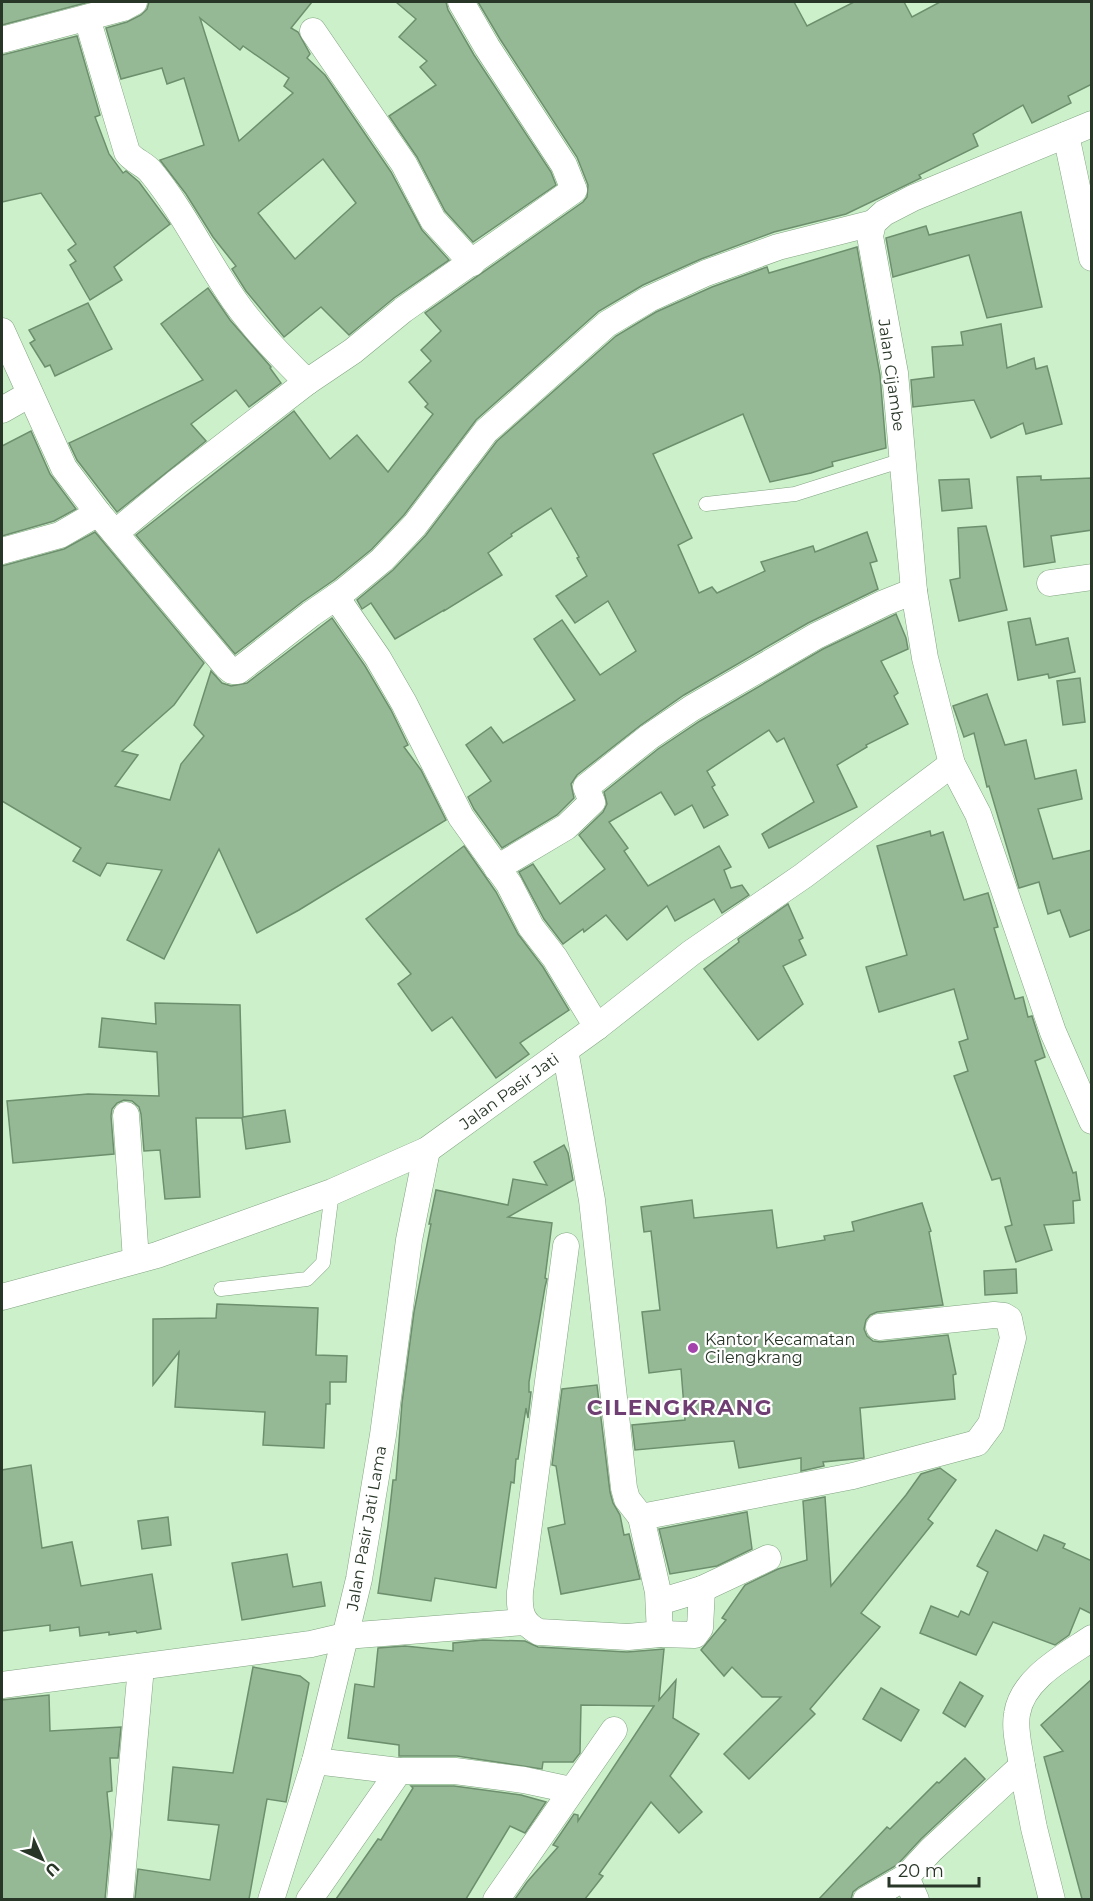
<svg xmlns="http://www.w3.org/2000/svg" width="1093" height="1901" font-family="Montserrat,sans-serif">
<rect width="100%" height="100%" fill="#cbf0ca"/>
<g fill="#96b995" stroke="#6d8f6d" stroke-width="1.5" fill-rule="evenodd">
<path d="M 2,2 L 89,2 L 2,25 Z"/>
<path d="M 149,2 L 312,2 L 291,28 L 298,32 L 310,54 L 307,58 L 325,75 L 391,172 L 422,230 L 449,260 L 394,298 L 349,335 L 321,307 L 284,337 L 246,291 L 232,269 L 236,266 L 213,237 L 186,194 L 160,160 L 204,145 L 184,78 L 167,84 L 162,68 L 121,79 L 106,28 L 127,22 L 141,15 L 147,9 ZM 200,18 L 240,50 L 243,46 L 289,78 L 284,86 L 293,93 L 239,141 ZM 323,159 L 356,203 L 295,259 L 258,213 Z"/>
<path d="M 396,2 L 446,2 L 448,10 L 474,55 L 551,172 L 556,185 L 473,242 L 445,211 L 417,157 L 389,116 L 436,85 L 420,67 L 427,61 L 399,37 L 416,19 Z"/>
<path d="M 478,2 L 794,2 L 807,26 L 854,2 L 904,2 L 912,17 L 940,2 L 1092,2 L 1092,84 L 1068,96 L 1071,103 L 1032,123 L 1023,105 L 973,134 L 978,146 L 919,175 L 921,178 L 846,214 L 774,232 L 701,259 L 643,285 L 599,311 L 476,420 L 404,515 L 372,549 L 334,580 L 302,602 L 235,654 L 136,535 L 294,411 L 330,459 L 357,435 L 388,472 L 433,414 L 425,407 L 428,404 L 409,382 L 431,361 L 421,350 L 441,331 L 425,313 L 583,202 L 587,197 L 588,185 L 577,157 L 500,39 Z"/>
<path d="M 77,36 L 100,115 L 95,117 L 109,154 L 123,173 L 126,171 L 139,182 L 170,224 L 114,267 L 122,280 L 90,300 L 70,265 L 76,261 L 68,250 L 76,244 L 41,193 L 2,202 L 2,55 Z"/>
<path d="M 1021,212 L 1042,307 L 987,318 L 969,255 L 893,277 L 886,238 L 926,226 L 929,235 Z"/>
<path d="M 857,247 L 880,375 L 886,448 L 832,462 L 833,466 L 811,473 L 770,482 L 743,414 L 653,454 L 692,538 L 678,545 L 699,593 L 712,587 L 717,593 L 765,571 L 761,562 L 813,546 L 815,552 L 867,532 L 877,561 L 870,563 L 878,589 L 808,623 L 684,695 L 641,725 L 577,775 L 571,784 L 574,798 L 557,815 L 502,848 L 474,809 L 468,797 L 491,781 L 466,745 L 491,727 L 503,743 L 575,700 L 534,639 L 562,620 L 600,675 L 636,651 L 608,601 L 575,623 L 556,596 L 587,576 L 577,558 L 579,557 L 551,508 L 511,534 L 512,536 L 488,553 L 502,575 L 444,611 L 444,610 L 395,639 L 371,603 L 362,609 L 357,600 L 393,570 L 426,535 L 497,441 L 616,336 L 656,312 L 712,287 L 767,267 L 769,273 Z"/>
<path d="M 208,288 L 230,320 L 271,367 L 270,368 L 281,383 L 249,407 L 236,390 L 191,424 L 206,441 L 117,512 L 77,460 L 69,443 L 203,380 L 161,324 Z"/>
<path d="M 88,303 L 112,349 L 55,376 L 50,365 L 45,367 L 30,343 L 35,340 L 29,330 Z"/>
<path d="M 1001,324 L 1007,368 L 1034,358 L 1036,369 L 1047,366 L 1062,424 L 1026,434 L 1023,423 L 991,438 L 974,400 L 913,407 L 911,380 L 934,377 L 932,347 L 963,345 L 961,332 Z"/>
<path d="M 31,431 L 50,474 L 76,509 L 54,521 L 2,536 L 2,446 Z"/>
<path d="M 1041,476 L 1041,480 L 1092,478 L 1092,530 L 1051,536 L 1055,562 L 1024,567 L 1017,477 Z"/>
<path d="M 969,479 L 972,508 L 942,511 L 939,480 Z"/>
<path d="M 986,526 L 1007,610 L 959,621 L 950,580 L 960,578 L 958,528 Z"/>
<path d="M 95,532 L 204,663 L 174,705 L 122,751 L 138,755 L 115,786 L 170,800 L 181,764 L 204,736 L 194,725 L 211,671 L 222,683 L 231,686 L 247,683 L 332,618 L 365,666 L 391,710 L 408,745 L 404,747 L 421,770 L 446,820 L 299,910 L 257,933 L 219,849 L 164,959 L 127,940 L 162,870 L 107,863 L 100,876 L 73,861 L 81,848 L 2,801 L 2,566 L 64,549 Z"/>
<path d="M 896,614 L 906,638 L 908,649 L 881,661 L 898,693 L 894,696 L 908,724 L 866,745 L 867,747 L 837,765 L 857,807 L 769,848 L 762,834 L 814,802 L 784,738 L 777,742 L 769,730 L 707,771 L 715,785 L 712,787 L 728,815 L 704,828 L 692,805 L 675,815 L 661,792 L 609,822 L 628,848 L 624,851 L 648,886 L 719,846 L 731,867 L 724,870 L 731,888 L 742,885 L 749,895 L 722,913 L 714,899 L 675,921 L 667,906 L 627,940 L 606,915 L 584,932 L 583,929 L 563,944 L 544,919 L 519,872 L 533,864 L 560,904 L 605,869 L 579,835 L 603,812 L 607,804 L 604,792 L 658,749 L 700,721 L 823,649 Z"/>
<path d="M 1030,618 L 1036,645 L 1068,638 L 1075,672 L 1049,678 L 1048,674 L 1018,680 L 1008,622 Z"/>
<path d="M 1080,678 L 1085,722 L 1063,725 L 1057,681 Z"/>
<path d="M 987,694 L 1005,745 L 1026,740 L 1035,779 L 1076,770 L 1082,799 L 1038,809 L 1053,859 L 1092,850 L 1092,929 L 1070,937 L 1060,910 L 1048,914 L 1039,882 L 1019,888 L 989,786 L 987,787 L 974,733 L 964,737 L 953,706 Z"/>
<path d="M 930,831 L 931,836 L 943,832 L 964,900 L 988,893 L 998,927 L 994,928 L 1015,999 L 1023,997 L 1028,1017 L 1032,1016 L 1045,1057 L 1035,1061 L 1073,1173 L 1076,1172 L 1080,1200 L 1073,1201 L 1074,1223 L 1044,1225 L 1052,1250 L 1016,1262 L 1005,1227 L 1012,1225 L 1000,1178 L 992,1180 L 954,1076 L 968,1071 L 959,1042 L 968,1039 L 954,989 L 879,1012 L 866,967 L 907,955 L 877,846 Z"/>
<path d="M 464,846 L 496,892 L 518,934 L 543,967 L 569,1010 L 520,1043 L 529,1054 L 496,1078 L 452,1017 L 432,1031 L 398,984 L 411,974 L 366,919 Z"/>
<path d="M 788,904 L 803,938 L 799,940 L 806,955 L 783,966 L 803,1004 L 758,1040 L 704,969 L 739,942 L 738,939 Z"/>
<path d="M 155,1003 L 240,1005 L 243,1117 L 285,1110 L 290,1142 L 246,1149 L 242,1118 L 196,1118 L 200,1197 L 165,1199 L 160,1150 L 144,1151 L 141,1114 L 139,1107 L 132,1101 L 124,1100 L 117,1103 L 112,1109 L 111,1116 L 114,1154 L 13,1163 L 7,1101 L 88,1094 L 159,1096 L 157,1052 L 99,1047 L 102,1018 L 156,1024 Z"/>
<path d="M 564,1145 L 568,1153 L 573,1180 L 508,1217 L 552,1223 L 545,1278 L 547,1279 L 545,1287 L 529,1382 L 529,1392 L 531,1392 L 528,1418 L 526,1408 L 518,1459 L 516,1459 L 514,1483 L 511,1482 L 496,1588 L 435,1578 L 431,1601 L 378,1593 L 388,1525 L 393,1480 L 396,1480 L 402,1403 L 414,1312 L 431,1224 L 429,1224 L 436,1190 L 508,1205 L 513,1179 L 547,1185 L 534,1162 Z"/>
<path d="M 692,1200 L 694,1218 L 772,1210 L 777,1248 L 825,1240 L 824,1236 L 854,1231 L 852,1222 L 922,1203 L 931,1231 L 929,1232 L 943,1305 L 877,1312 L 870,1315 L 866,1320 L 864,1329 L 867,1336 L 873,1341 L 880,1342 L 948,1335 L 956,1374 L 953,1375 L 955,1399 L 860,1408 L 864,1458 L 823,1462 L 824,1466 L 801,1471 L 801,1458 L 739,1468 L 734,1441 L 635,1450 L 632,1425 L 685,1420 L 681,1369 L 649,1373 L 642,1312 L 660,1310 L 651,1231 L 644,1232 L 641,1207 Z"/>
<path d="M 1016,1269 L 1017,1293 L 985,1295 L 984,1271 Z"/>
<path d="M 217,1304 L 318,1308 L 316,1355 L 347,1356 L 346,1382 L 330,1382 L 330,1404 L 326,1404 L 324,1448 L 263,1445 L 265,1412 L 175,1407 L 179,1352 L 153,1385 L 153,1319 L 216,1318 Z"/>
<path d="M 597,1385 L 610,1492 L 613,1503 L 620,1515 L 624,1535 L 629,1534 L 640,1579 L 561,1594 L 548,1528 L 565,1524 L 556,1466 L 552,1465 L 562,1389 Z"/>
<path d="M 31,1465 L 42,1548 L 72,1542 L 81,1586 L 152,1574 L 161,1629 L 137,1633 L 136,1631 L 109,1635 L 109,1632 L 80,1636 L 79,1627 L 50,1631 L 50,1625 L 2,1631 L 2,1470 Z"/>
<path d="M 940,1468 L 956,1480 L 928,1519 L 933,1523 L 861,1613 L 880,1627 L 810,1709 L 815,1714 L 749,1779 L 724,1754 L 781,1697 L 762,1697 L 732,1667 L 724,1676 L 701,1650 L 726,1620 L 722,1618 L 745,1585 L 778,1569 L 807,1560 L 803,1501 L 825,1497 L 831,1586 L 906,1495 L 921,1474 Z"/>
<path d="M 747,1512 L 752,1549 L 717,1566 L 670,1574 L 659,1529 Z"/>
<path d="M 168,1517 L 171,1545 L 142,1549 L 138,1521 Z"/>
<path d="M 996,1530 L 1037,1551 L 1044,1535 L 1065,1544 L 1063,1548 L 1092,1561 L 1092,1614 L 1080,1608 L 1069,1635 L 1055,1645 L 993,1622 L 976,1655 L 920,1633 L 931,1606 L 958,1617 L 961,1611 L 969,1615 L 988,1572 L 977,1566 Z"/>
<path d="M 287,1554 L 293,1587 L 321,1582 L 325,1606 L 242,1620 L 232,1563 Z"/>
<path d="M 483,1640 L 525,1641 L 538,1647 L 627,1652 L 664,1649 L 659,1700 L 676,1680 L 673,1718 L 699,1734 L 670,1776 L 702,1812 L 679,1833 L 651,1802 L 599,1874 L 603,1876 L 585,1899 L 515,1899 L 527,1882 L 558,1847 L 553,1845 L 574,1814 L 578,1815 L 578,1821 L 654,1706 L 581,1705 L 580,1753 L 573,1762 L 543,1762 L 542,1769 L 457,1756 L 399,1756 L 399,1745 L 348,1738 L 355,1684 L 374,1687 L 378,1648 L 405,1646 L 453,1651 L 453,1643 Z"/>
<path d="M 253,1667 L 300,1676 L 309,1683 L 286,1802 L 267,1799 L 249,1899 L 135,1899 L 138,1869 L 210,1880 L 219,1825 L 168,1820 L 173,1767 L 233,1773 Z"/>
<path d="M 1092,1679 L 1092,1899 L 1082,1899 L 1044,1757 L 1063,1751 L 1041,1725 Z"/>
<path d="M 960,1682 L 983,1696 L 965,1727 L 943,1713 Z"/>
<path d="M 881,1688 L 919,1710 L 901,1741 L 863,1719 Z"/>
<path d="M 49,1695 L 50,1731 L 121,1727 L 118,1758 L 110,1758 L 112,1791 L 107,1792 L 111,1834 L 105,1899 L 2,1899 L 2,1700 Z"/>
<path d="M 965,1758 L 985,1779 L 921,1839 L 897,1865 L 859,1887 L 853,1892 L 851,1899 L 819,1899 L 887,1827 L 890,1829 L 937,1782 L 939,1783 Z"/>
<path d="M 411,1786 L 454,1786 L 521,1795 L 546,1802 L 525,1833 L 510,1826 L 466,1899 L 336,1899 L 378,1839 L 381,1840 L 413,1788 Z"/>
</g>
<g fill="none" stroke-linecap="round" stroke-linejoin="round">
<g stroke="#82a481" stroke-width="15">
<g id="lane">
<path d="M 706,504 L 795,494 L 903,460"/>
<path d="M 221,1289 L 307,1279 L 323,1263 L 332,1192"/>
</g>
</g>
<g stroke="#82a481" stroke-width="27">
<g id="street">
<path d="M 87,18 L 127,152 C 133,161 145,164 151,172 C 183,211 205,258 234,300 C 255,330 281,356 307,382 L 353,351 L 403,310 L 574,190 L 564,165 L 487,47 L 461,2"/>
<path d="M 313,31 L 404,164 L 433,220 L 472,263"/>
<path d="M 2,40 L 123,8 L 134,2"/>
<path d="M 1092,124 L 913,198 L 884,213 L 873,223 L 870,236 L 895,373 L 914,591 L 925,658 L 952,764 L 978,814 L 1053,1032 L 1092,1121"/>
<path d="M 1066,135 L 1092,258"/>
<path d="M 2,331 L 64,468 L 98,513 L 226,666 L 232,671 L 238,671 L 311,614 L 343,592 L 382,560 L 415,525 L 486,431 L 607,324 L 649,299 L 706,273 L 778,247 L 873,223"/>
<path d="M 2,410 L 30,394"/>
<path d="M 115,533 L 177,482 L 307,382"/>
<path d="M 2,551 L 60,535 L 98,513"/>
<path d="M 1050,583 L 1092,577"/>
<path d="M 336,597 L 378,658 L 404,703 L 461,817 L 509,884 L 531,927 L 555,958 L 597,1027"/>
<path d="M 497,868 L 566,827 L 592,802 L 586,787 L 649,737 L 692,708 L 816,636 L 884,603 L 914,591"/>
<path d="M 565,1050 L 592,1200 L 624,1488 L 627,1499 L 641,1517"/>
<path d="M 126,1115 L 136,1260"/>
<path d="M 566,1246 L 520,1592 C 519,1611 521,1623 539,1632 L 628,1637 L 660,1634 L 658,1592 L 641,1517 L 853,1476 L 977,1443 L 991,1424 L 1013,1338 L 1009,1319 L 1004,1316 L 994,1315 L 879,1327"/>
<path d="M 2,1297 L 157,1255 L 332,1192 L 427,1150 L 597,1027 L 691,953 L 803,876 L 952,764"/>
<path d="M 659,1602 L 702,1589 L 768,1558"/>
<path d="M 660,1634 L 695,1635 L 700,1628 L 702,1589"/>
<path d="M 2,1685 L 311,1644 L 345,1636 L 524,1622"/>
<path d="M 315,1761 L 399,1771 L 455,1771 L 524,1780 L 571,1790"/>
<path d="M 1022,1766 C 1020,1750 1014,1731 1017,1714 C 1022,1679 1064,1657 1092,1638"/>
<path d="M 906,1877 L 916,1900"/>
<path d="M 120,1900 L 141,1667"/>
<path d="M 271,1900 L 315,1761 L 359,1579 L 383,1435 L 409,1240 L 427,1150"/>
<path d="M 309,1900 L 399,1771"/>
<path d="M 496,1900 L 614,1730"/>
<path d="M 866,1900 L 906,1877 L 931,1850 L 1022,1766 L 1034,1828 L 1052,1900"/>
</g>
</g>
<use href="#lane" stroke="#fff" stroke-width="14"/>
<use href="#street" stroke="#fff" stroke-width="26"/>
</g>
<circle fill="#a343ab" stroke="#fff" stroke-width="2" cx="693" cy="1348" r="6"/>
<g text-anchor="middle" stroke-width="4.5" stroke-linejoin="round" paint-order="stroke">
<g font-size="16" fill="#283627" stroke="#fff">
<text transform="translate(892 375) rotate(82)" y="6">Jalan Cijambe</text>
<text transform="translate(509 1091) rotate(-36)" y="6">Jalan Pasir Jati</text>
<text transform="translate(366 1528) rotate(-80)" y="6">Jalan Pasir Jati Lama</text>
</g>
<g font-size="16" fill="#283627" stroke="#fff" text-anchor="start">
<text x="705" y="1345">Kantor Kecamatan<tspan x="705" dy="18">Cilengkrang</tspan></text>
</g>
<g font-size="22" font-weight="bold" letter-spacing="1.5" fill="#6f3f73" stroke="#fff">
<text x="680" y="1415">CILENGKRANG</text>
</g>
</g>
<rect width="1093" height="1901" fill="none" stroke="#283627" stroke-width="6"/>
<g transform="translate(42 1859) rotate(135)" stroke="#ffffff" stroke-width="4.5" paint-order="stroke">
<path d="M0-4.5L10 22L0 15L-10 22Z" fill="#283627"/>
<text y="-9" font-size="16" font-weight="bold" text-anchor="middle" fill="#283627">U</text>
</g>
<path d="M889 1877v9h90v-9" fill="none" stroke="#283627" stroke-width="3"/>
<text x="898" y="1877" font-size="18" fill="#283627" stroke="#ffffff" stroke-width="4.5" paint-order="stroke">20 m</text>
</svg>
